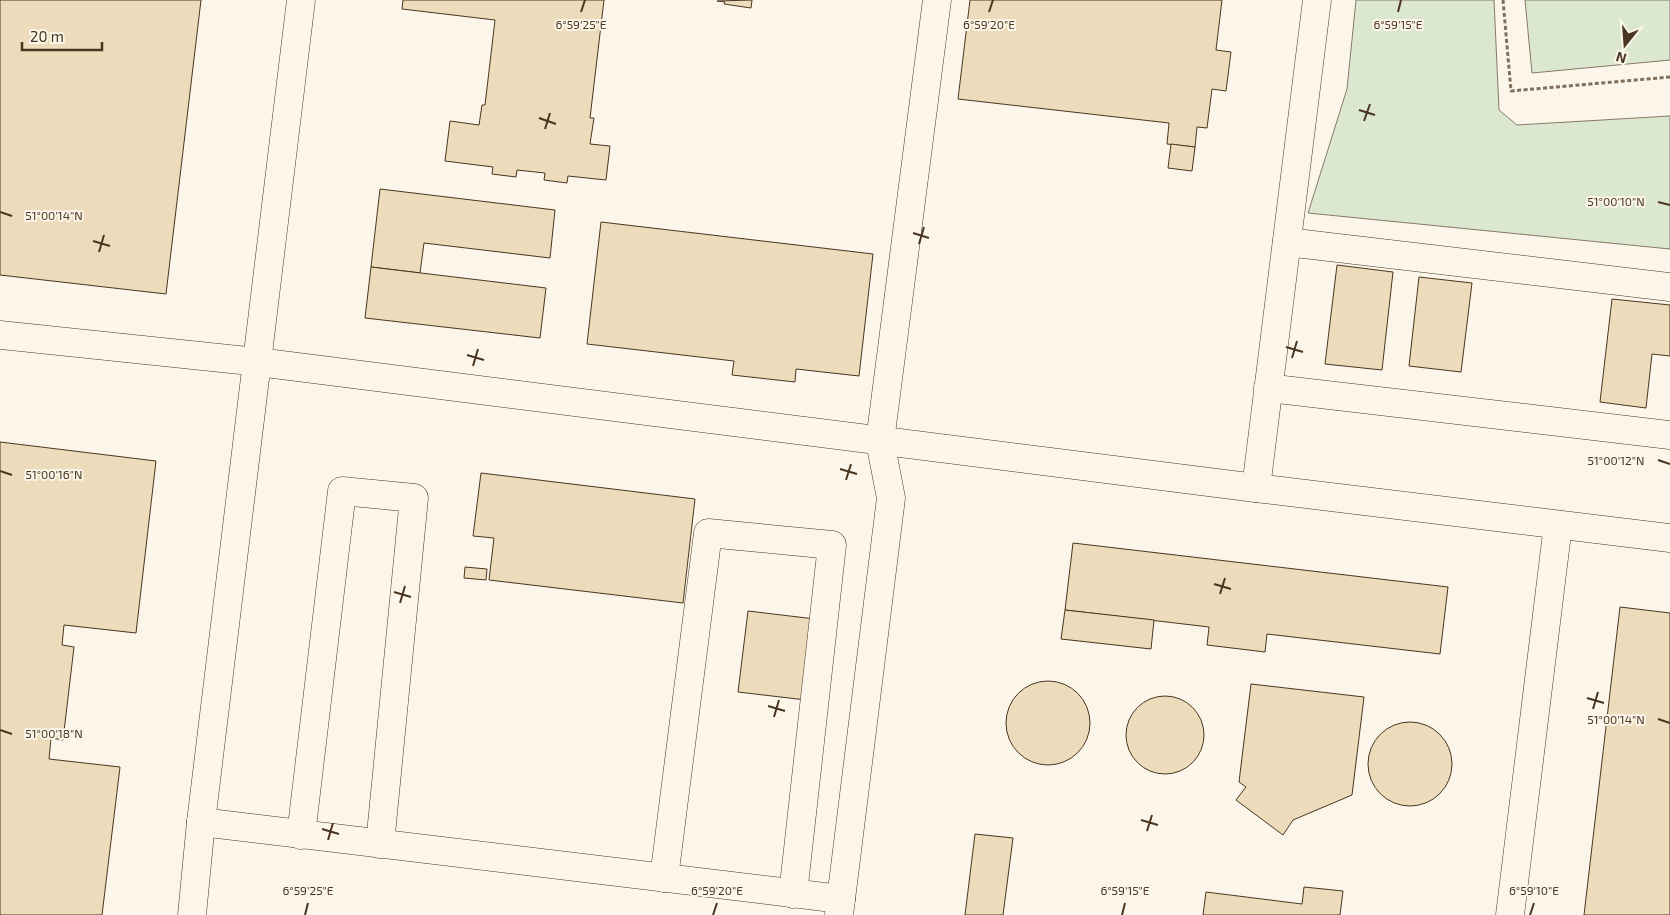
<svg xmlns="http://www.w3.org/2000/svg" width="1670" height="915" font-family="'Exo 2',sans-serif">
<rect width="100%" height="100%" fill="#fbf6e9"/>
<g fill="#dce7d0" stroke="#887966">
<path d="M 1356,0 L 1494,0 L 1499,110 L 1517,125 L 1670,116 L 1670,249 L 1308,213 L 1347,89 Z"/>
<path d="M 1525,0 L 1670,0 L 1670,60 L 1532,73 Z"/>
</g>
<g fill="#ecdcbc" stroke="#4a3520">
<path d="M 0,0 L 201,0 L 166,294 L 0,275 Z"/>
<path d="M 403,0 L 604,0 L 590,118 L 594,118 L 590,144 L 610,146 L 606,180 L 568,176 L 567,183 L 544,180 L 545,173 L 517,170 L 516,177 L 492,174 L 493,167 L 445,161 L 450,121 L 479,125 L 482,105 L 485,105 L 495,20 L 402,9 Z"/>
<path d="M 752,0 L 751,8 L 724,4 L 725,2 L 717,1 Z"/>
<path d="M 970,0 L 1222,0 L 1216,50 L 1231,52 L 1226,91 L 1212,89 L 1207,128 L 1197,127 L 1195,147 L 1167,144 L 1169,123 L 958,99 Z"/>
<path d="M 1171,144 L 1195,147 L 1192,171 L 1168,168 Z"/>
<path d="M 380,189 L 555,210 L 550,258 L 424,243 L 420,273 L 371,267 Z"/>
<path d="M 601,222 L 873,254 L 859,376 L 796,369 L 795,382 L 732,375 L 734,361 L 587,344 Z"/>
<path d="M 1337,265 L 1393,272 L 1382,370 L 1325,364 Z"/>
<path d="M 371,267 L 546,288 L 540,338 L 365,318 Z"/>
<path d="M 1419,277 L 1472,283 L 1461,372 L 1409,366 Z"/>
<path d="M 1612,299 L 1670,305 L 1670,356 L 1652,354 L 1646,408 L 1600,402 Z"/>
<path d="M 0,442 L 156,461 L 136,633 L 64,625 L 62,645 L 74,647 L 63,740 L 51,738 L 49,759 L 120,767 L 102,915 L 0,915 Z"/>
<path d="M 481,473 L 695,499 L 683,603 L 489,580 L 494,538 L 473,536 Z"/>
<path d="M 1073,543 L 1448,587 L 1440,654 L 1267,634 L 1265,652 L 1207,645 L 1209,627 L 1065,610 Z"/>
<path d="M 465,567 L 487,569 L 486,580 L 464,578 Z"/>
<path d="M 1620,607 L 1670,613 L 1670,915 L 1584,915 Z"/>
<path d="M 1065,610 L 1154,620 L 1151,649 L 1061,639 Z"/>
<path d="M 748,611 L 815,619 L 806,700 L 738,692 Z"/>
<circle cx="1048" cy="723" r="42"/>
<path d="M 1251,684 L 1364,697 L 1352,795 L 1293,820 L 1283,835 L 1236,800 L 1246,787 L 1239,782 Z"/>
<circle cx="1165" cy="735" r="39"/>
<circle cx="1410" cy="764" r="42"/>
<path d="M 975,834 L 1013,838 L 1003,915 L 965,915 Z"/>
<path d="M 1304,887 L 1343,891 L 1340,915 L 1203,915 L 1206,892 L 1302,904 Z"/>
</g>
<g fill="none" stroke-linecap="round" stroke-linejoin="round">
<g stroke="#4a3520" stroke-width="29">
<g id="minor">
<path d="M 1287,242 L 1670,287"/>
<path d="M 0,335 L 258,362 L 1256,488 L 1670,538"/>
<path d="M 1268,388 L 1670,435"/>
<path d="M 1256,488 L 1317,0"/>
<path d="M 201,822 L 841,899"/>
<path d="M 301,835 L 342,491 L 414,498 L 380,844"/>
<path d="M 664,878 L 708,533 L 832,545 L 793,894"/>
<path d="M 192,915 L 201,822 L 301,0"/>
<path d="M 839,915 L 891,498 L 880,441 L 937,0"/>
<path d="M 1510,915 L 1558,525"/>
</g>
</g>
<path stroke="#7f6f5c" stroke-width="3" stroke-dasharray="4 2.5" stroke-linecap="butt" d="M 1503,0 L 1511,91 L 1670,77"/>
<use href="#minor" stroke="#fbf6e9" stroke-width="28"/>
</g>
<path fill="none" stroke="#4a3520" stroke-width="2" d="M 581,12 L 585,0M 989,12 L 993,0M 1398,12 L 1401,0M 1359,110 L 1375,115M 539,118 L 556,124M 1364,121 L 1370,104M 545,129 L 550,113M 1658,202 L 1670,205M 0,212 L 12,216M 913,233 L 929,238M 93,241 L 110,246M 919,244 L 924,227M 99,252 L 104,235M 1286,347 L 1303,352M 467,355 L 484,360M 1292,358 L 1297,341M 473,366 L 478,349M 1658,460 L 1670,464M 840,469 L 857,474M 0,471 L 12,475M 846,480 L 851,464M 1214,584 L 1231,589M 394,592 L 411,597M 1220,594 L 1225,578M 400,603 L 405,586M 1587,698 L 1604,703M 768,706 L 785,711M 1593,709 L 1598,692M 774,717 L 779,700M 1658,719 L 1670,723M 0,730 L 12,734M 1141,820 L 1158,825M 322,829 L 339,834M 1147,831 L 1152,815M 328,840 L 333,823M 305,915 L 308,903M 713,915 L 717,903M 1122,915 L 1125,903M 1530,915 L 1534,903"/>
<g font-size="12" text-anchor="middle" fill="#4a3520" stroke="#fbf6e9" stroke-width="4" stroke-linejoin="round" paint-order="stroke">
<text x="581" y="29">6°59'25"E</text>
<text x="989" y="29">6°59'20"E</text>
<text x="1398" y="29">6°59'15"E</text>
<text x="1616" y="206">51°00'10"N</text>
<text x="54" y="220">51°00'14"N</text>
<text x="1616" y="465">51°00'12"N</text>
<text x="54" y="479">51°00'16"N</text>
<text x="1616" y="724">51°00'14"N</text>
<text x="54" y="738">51°00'18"N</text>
<text x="308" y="895">6°59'25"E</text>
<text x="717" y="895">6°59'20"E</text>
<text x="1125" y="895">6°59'15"E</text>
<text x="1534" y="895">6°59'10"E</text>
</g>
<g transform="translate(1625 45) rotate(197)" stroke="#fbf6e9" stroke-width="4" paint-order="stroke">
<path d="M0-4L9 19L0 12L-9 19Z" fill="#4a3520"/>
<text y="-8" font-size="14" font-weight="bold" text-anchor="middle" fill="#4a3520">N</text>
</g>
<path d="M22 42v8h80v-8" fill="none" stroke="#4a3520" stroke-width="2.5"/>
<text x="30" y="42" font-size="15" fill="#4a3520" stroke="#fbf6e9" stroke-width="4" paint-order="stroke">20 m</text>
</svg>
